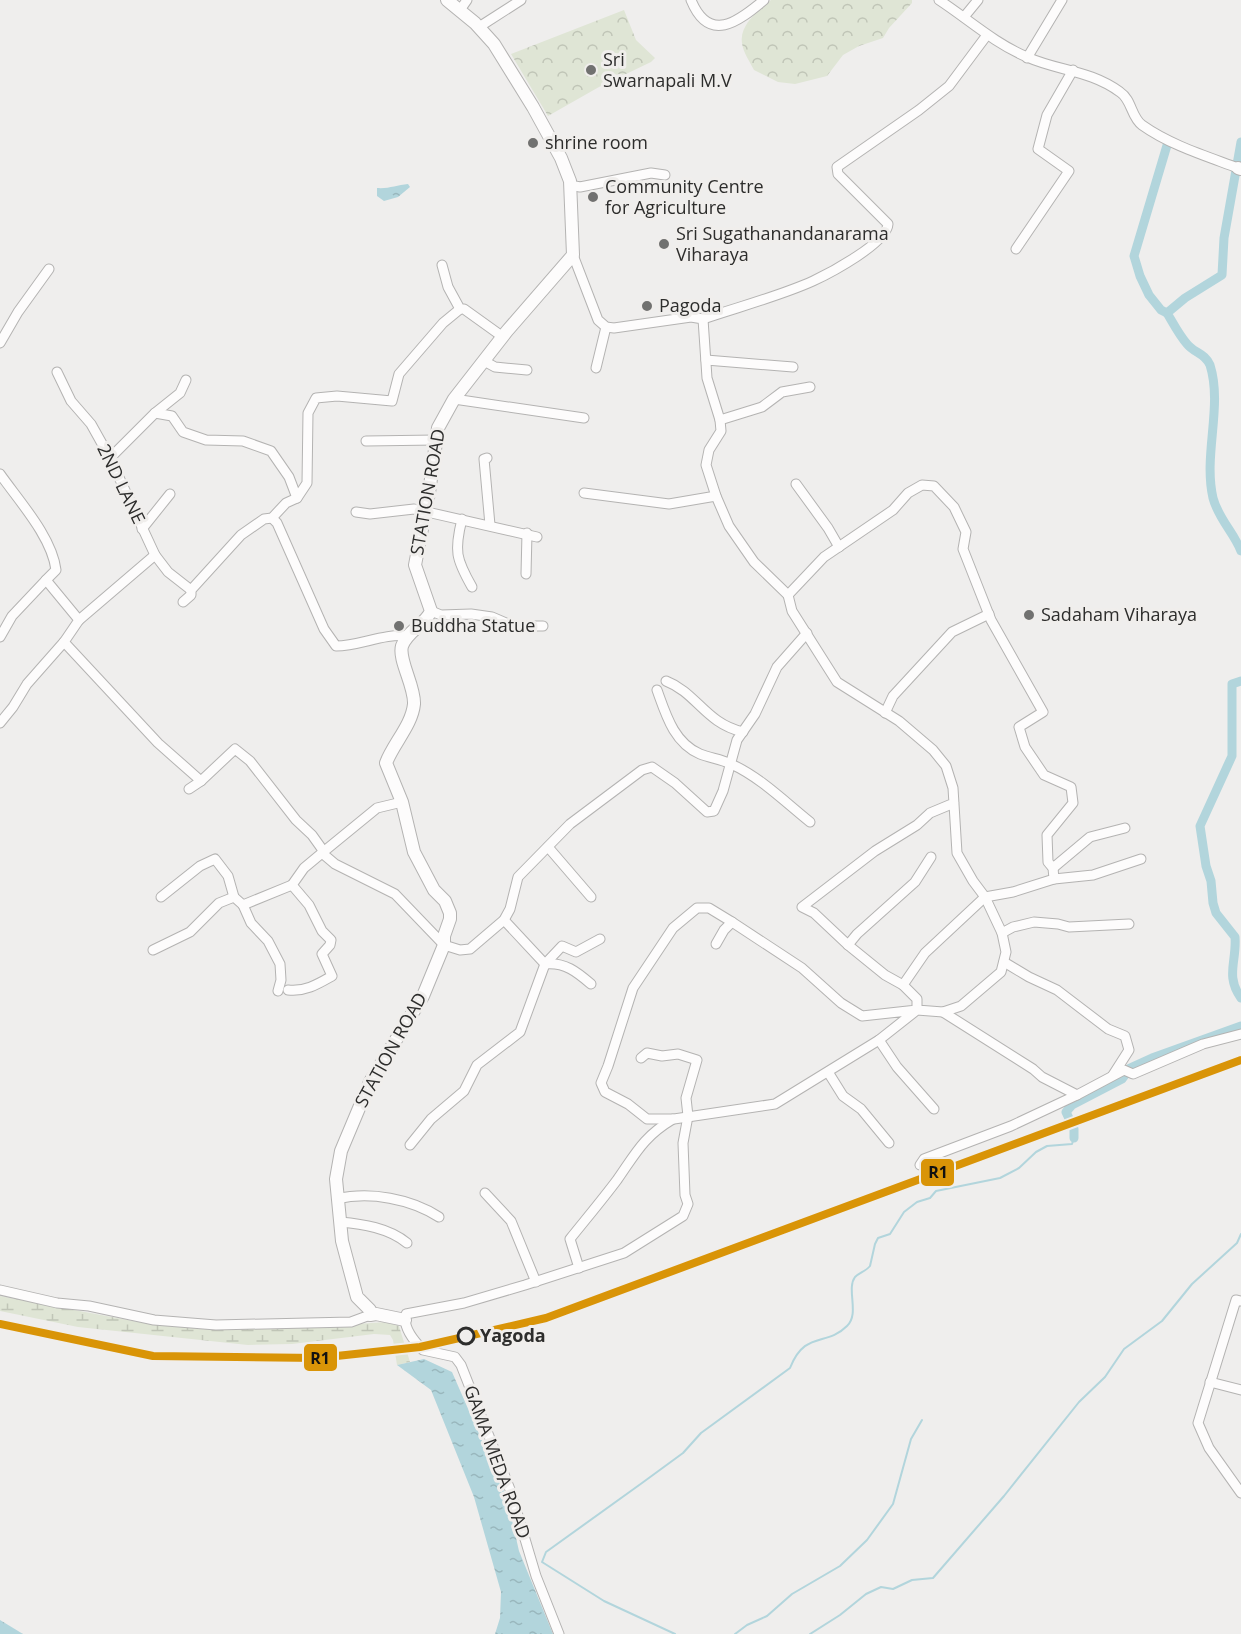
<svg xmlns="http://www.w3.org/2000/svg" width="1241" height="1634" font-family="'Open Sans',sans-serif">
<defs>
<pattern id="wetland-marsh" width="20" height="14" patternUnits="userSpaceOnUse" patternTransform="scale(1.5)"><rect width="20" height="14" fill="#dfe5d5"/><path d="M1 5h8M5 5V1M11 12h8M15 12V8" fill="none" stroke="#c0c5b7"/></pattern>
<pattern id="park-crowns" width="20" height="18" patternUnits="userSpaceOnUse" patternTransform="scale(1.5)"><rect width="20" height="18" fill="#dfe5d5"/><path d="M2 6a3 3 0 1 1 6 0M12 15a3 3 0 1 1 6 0" fill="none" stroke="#c0c5b7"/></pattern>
<pattern id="water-ripples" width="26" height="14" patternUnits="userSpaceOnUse" patternTransform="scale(1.5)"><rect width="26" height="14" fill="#b2d5dc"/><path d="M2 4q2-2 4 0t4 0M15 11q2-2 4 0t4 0" fill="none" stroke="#99b7bd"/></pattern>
</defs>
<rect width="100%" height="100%" fill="#efeeed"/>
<path fill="url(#wetland-marsh)" d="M 0,1296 L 149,1324 L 214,1329 L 285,1326 L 296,1328 L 386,1322 L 399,1326 L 410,1362 L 397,1365 L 393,1340 L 390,1335 L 374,1334 L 292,1344 L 248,1345 L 78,1327 L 0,1311 Z"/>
<g fill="url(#park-crowns)">
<path d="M 771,0 L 912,0 L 912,3 L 889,28 L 883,38 L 859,46 L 843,55 L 827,76 L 795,84 L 778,82 L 754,70 C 750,62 743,52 742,43 C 739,25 759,10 771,0 Z"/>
<path d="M 624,10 L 636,40 L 655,58 L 651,62 L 599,87 L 548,116 L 511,54 Z"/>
</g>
<g fill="url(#water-ripples)">
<path d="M 408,184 L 410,187 L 398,197 L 384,201 L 377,196 L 377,188 C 388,189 397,185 408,184 Z"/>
<path d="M 424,1359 L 452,1372 L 507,1498 L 519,1551 L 553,1634 L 495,1634 L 500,1618 L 501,1592 L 474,1497 L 431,1390 L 397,1365 Z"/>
<path d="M 0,1620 L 23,1634 L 0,1634 Z"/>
</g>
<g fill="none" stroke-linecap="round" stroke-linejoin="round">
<g stroke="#b2d5dc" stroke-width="2">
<path d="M 675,1634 L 604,1601 L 542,1562 L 546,1552 L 642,1483 L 683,1453 L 701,1433 L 790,1368 C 805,1330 826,1347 847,1326 C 860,1314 846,1289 855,1277 C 859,1273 866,1271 870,1266 L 875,1244 L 878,1238 L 890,1234 L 904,1212 L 917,1202 L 930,1198 L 936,1191 L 1000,1178 L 1019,1168 L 1036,1152 L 1047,1146 L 1072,1144 L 1074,1138"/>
<path d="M 735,1634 L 747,1625 L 767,1616 L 792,1594 L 840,1566 L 867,1540 L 893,1504 L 911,1439 L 922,1420"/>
<path d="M 810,1634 L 840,1615 L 866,1594 L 881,1587 L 893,1589 L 912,1580 L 933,1578 L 1004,1496 L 1079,1402 L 1105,1377 L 1124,1349 L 1162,1321 L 1192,1284 L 1237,1243 L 1241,1234"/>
</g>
<g stroke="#b2d5dc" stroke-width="9">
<path d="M 1241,142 L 1224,238 L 1222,275 L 1185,298 L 1167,313 C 1173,323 1179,335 1187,344 C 1194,353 1205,353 1210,365 C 1223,406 1203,455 1213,498 C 1218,518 1234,533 1241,551"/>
<path d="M 1167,313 L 1161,310 L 1149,295 L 1140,276 L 1134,256 L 1168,142"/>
<path d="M 1241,681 L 1232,684 L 1232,756 L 1200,826 L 1206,866 L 1211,881 L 1213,903 L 1216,913 L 1235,937 C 1237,961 1225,976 1241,998"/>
<path d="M 1074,1138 L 1074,1129 L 1066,1112 L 1072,1105 L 1122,1079 L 1130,1068 L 1152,1058 L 1241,1026"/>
</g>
<g stroke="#b4b3b2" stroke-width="11">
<g id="minor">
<path d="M 691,0 C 709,44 738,22 764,0"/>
<path d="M 939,0 C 968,19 994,43 1027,57 C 1058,71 1090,70 1120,92 C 1132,100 1131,117 1142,125 C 1170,145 1206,156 1238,168"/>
<path d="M 460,10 L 467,0"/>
<path d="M 964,17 L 978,0"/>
<path d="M 479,27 L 521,0"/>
<path d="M 1027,58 L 1062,0"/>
<path d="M 570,185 L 580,187 L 651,173 L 665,175"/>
<path d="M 1016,249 L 1069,171 L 1038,149 L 1047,115 L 1073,70"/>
<path d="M 573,255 L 598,320 L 606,327 L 614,328 L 691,317 L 703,319 L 707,378 L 720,420 L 721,431 L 709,450 L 706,465 L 716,496 L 729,526 L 754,562 L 788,595 L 824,557 L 893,510 L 908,493 L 922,485 L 934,486 L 954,507 L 966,532 L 963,549 L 991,620 L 1043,712 L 1019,727 L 1025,747 L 1044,775 L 1071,787 L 1073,803 L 1047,835 L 1048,862 L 1053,868 L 1054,879 L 1013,892 L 985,897 L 925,953 L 903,985"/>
<path d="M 442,265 L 448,287 L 460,309 L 464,309 L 503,337"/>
<path d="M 703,319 C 738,307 780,296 813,281 C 830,273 887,243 888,224 L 838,174 L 837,167 L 919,110 L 949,86 L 987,35"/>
<path d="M 0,343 L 18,312 L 49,269"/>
<path d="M 706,360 L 793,367"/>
<path d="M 484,361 L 495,367 L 527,370"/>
<path d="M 596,368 L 606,327"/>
<path d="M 57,372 L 71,401 L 91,424 L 110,458 L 155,555 L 168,572 L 191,590"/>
<path d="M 454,399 L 584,418"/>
<path d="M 155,413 L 172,416 L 183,432 L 206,440 L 243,441 L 271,451 L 289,477 L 297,498"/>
<path d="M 720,420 L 762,407 L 782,392 L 810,387"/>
<path d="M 366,441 L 436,440"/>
<path d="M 110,458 L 155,413 L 180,393 L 186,380"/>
<path d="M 487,458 L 484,459 L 490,525"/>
<path d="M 0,474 C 19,501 52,537 56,570 L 46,580 L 79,620 L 64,642 L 158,743 L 201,781"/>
<path d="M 796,484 L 828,528 L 839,547"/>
<path d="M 584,493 L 669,504 L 716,496"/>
<path d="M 356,512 L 370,514 L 414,509 L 537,537"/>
<path d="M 272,518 L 277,523 L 324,629 L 336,646 C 360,646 383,633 408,636"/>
<path d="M 462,519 C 454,551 456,559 472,587"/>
<path d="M 142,529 L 170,494"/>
<path d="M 526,574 L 527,533"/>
<path d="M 788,595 L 792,611 L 837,682 L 899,721 L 933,750 L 946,766 L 953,788 L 957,853 L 973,881 L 985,897 L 1002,933 L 1006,952 L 1001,972 L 961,1006 L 943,1012 L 917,1010 L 879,1040 L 775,1104 L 674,1119 L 647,1119 L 628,1104 L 605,1092 L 601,1083 L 608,1066 L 633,988 L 673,928 L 697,908 L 709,908 L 732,922 L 802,968 L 841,1003 L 862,1016 L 917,1010 L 917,999 L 903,985 L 885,975 L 848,945 L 814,913 L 802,907 L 875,851 L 917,825 L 930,813 L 954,803"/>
<path d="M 183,602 L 191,595 L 191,590 L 241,535 L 264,519 L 272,518 L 286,503 L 297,498 L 307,483 L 308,413 L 316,398 L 337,396 L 392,401 L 399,374 L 443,323 L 460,309"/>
<path d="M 431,611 L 441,615 L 471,614 L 492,617 L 513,626 L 543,626"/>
<path d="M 79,620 L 155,555"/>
<path d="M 0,637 L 12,616 L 46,580"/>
<path d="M 666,681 C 697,693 705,723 743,732"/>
<path d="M 657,690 C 666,715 674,743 700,754 C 710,758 721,759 731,764 C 760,777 785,802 810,822"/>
<path d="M 885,713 L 893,696 L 952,632 L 989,614"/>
<path d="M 0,723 L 13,707 L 27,684 L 64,642"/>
<path d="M 189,789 L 201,781 L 235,749 L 250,761 L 296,820 L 312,835 L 322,849 L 322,853 L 304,868 L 292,885 L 309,905 L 322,931 L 331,940 L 330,945 L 322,954 L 332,976 C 318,984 305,992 288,990"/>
<path d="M 402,802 L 377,808 L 322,853 L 335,864 L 395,894 L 444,945 L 460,950 L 470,949 L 504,920 L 510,909 L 518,877 L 570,824 L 642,770 L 652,767 L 675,783 L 707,812 L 714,811 L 723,791 L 737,740 L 755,714 L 777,667 L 807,633"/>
<path d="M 548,847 L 591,897"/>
<path d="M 1053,868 L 1090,837 L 1125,828"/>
<path d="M 1054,879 L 1093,875 L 1141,859"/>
<path d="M 161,897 L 200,866 L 215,859 L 228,876 L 234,897"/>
<path d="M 243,905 L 251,923 L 268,941 L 280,964 L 281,980 L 278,991"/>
<path d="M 504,920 L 545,964 C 565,962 577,972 591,984"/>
<path d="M 1002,933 L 1013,927 L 1034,922 L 1058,924 L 1069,927 L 1129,924"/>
<path d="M 716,944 L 724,930 L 732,922"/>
<path d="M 848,945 L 857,934 L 915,882 L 931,857"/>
<path d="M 153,950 L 190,932 L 219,903 L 234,897 L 243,905 L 292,885"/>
<path d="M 1004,962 L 1029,977 L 1057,990 L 1108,1029 L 1125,1036 L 1129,1050 L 1113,1075"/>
<path d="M 943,1012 L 1033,1069 L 1042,1077 L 1077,1095"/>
<path d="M 879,1040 L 897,1067 L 934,1109"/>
<path d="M 828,1072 L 843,1096 L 861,1109 L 889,1143"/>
<path d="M 410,1145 L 431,1119 L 464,1091 L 477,1065 L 520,1032 L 545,964 L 562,946 L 576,952 L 600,939"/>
<path d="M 920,1165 L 924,1159 L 1011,1126 L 1077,1095 L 1124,1070 L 1133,1074 L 1203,1044 L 1241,1034"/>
<path d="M 485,1193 L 511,1221 L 536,1282"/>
<path d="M 337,1199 C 370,1191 411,1199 439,1217"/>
<path d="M 340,1222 C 363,1224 389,1228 407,1243"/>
<path d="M 579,1268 L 570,1239 C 586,1219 602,1200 617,1180 C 636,1153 643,1137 673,1119"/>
<path d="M 0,1290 L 57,1303 L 89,1306 L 154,1320 L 216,1325 L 351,1322 L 370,1315"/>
<path d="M 1241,1301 L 1236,1300 L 1198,1423 L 1209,1448 L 1241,1493"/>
<path d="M 1210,1382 L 1241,1390"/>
<path d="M 559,1634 L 536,1576 L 511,1492 L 461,1365 L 455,1357 L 423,1350 C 414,1341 402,1327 406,1314 L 464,1303 L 525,1285 L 624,1253 L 683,1216 L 688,1204 L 685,1195 L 683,1143 L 688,1116 L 686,1098 L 697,1060 L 678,1054 L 662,1056 L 647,1053 L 641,1058"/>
</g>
</g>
<g stroke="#b4b3b2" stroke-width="14">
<g id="tertiary">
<path d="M 1238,168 L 1241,169"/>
<path d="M 405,1320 L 376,1314 L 370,1315 L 370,1310 L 357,1297 L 342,1241 L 336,1179 L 341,1151 L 370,1082 L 423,996 L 444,945 L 444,936 L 450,919 L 450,913 L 445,901 L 434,890 L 414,852 L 402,802 L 386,763 C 393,744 412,725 414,704 C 415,686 398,660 402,646 C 407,631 425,625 431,611 L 415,565 L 429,493 L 438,428 L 454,399 L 507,331 L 573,255 L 570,181 L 561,158 L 533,107 L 494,44 L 475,23 L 447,0"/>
</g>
</g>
<use href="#minor" stroke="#fdfcfc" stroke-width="9"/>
<use href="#tertiary" stroke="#fdfcfc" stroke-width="12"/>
<g stroke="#f0eeec" stroke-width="12">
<path id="rail-1" d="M 0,1324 L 153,1356 L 318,1358 L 420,1347 L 546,1318 L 1241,1060"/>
</g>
<use href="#rail-1" stroke="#d99407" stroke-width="8"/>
</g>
<g fill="#717170" stroke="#f0eeec" stroke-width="2">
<circle cx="591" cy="70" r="6"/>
<circle cx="533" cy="143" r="6"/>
<circle cx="593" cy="197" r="6"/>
<circle cx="664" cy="244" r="6"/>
<circle cx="647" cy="306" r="6"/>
<circle cx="1029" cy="615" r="6"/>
<circle cx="399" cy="626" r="6"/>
</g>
<circle fill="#f0eeec" stroke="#2d2d2c" stroke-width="3" cx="466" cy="1336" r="8"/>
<g text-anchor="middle" stroke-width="6" stroke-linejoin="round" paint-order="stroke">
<g font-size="18" fill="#2d2d2c" stroke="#f0eeec" text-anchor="start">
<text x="603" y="66">Sri<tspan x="603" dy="21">Swarnapali M.V</tspan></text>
<text x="545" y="149">shrine room</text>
<text x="605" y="193">Community Centre<tspan x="605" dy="21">for Agriculture</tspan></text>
<text x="676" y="240">Sri Sugathanandanarama<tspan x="676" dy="21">Viharaya</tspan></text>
<text x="659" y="312">Pagoda</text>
<text x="1041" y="621">Sadaham Viharaya</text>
<text x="411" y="632">Buddha Statue</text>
</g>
<g font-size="18" fill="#2d2d2c" stroke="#f0eeec">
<text transform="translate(121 484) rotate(64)" y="6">2ND LANE</text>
<text transform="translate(428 492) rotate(-80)" y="6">STATION ROAD</text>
<text transform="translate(391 1050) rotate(-61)" y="6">STATION ROAD</text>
<text transform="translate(497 1462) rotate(70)" y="6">GAMA MEDA ROAD</text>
</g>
<g font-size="18" font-weight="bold" fill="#2d2d2c" stroke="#f0eeec" text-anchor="start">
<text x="480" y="1342">Yagoda</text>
</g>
</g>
<g stroke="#f0eeec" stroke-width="2">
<rect x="920" y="1158" width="35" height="29" rx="6" fill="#d99407"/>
<rect x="303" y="1343" width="35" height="29" rx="6" fill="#d99407"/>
</g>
<g font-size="16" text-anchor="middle" font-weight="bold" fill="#111">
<text x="938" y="1178">R1</text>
<text x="320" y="1364">R1</text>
</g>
</svg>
